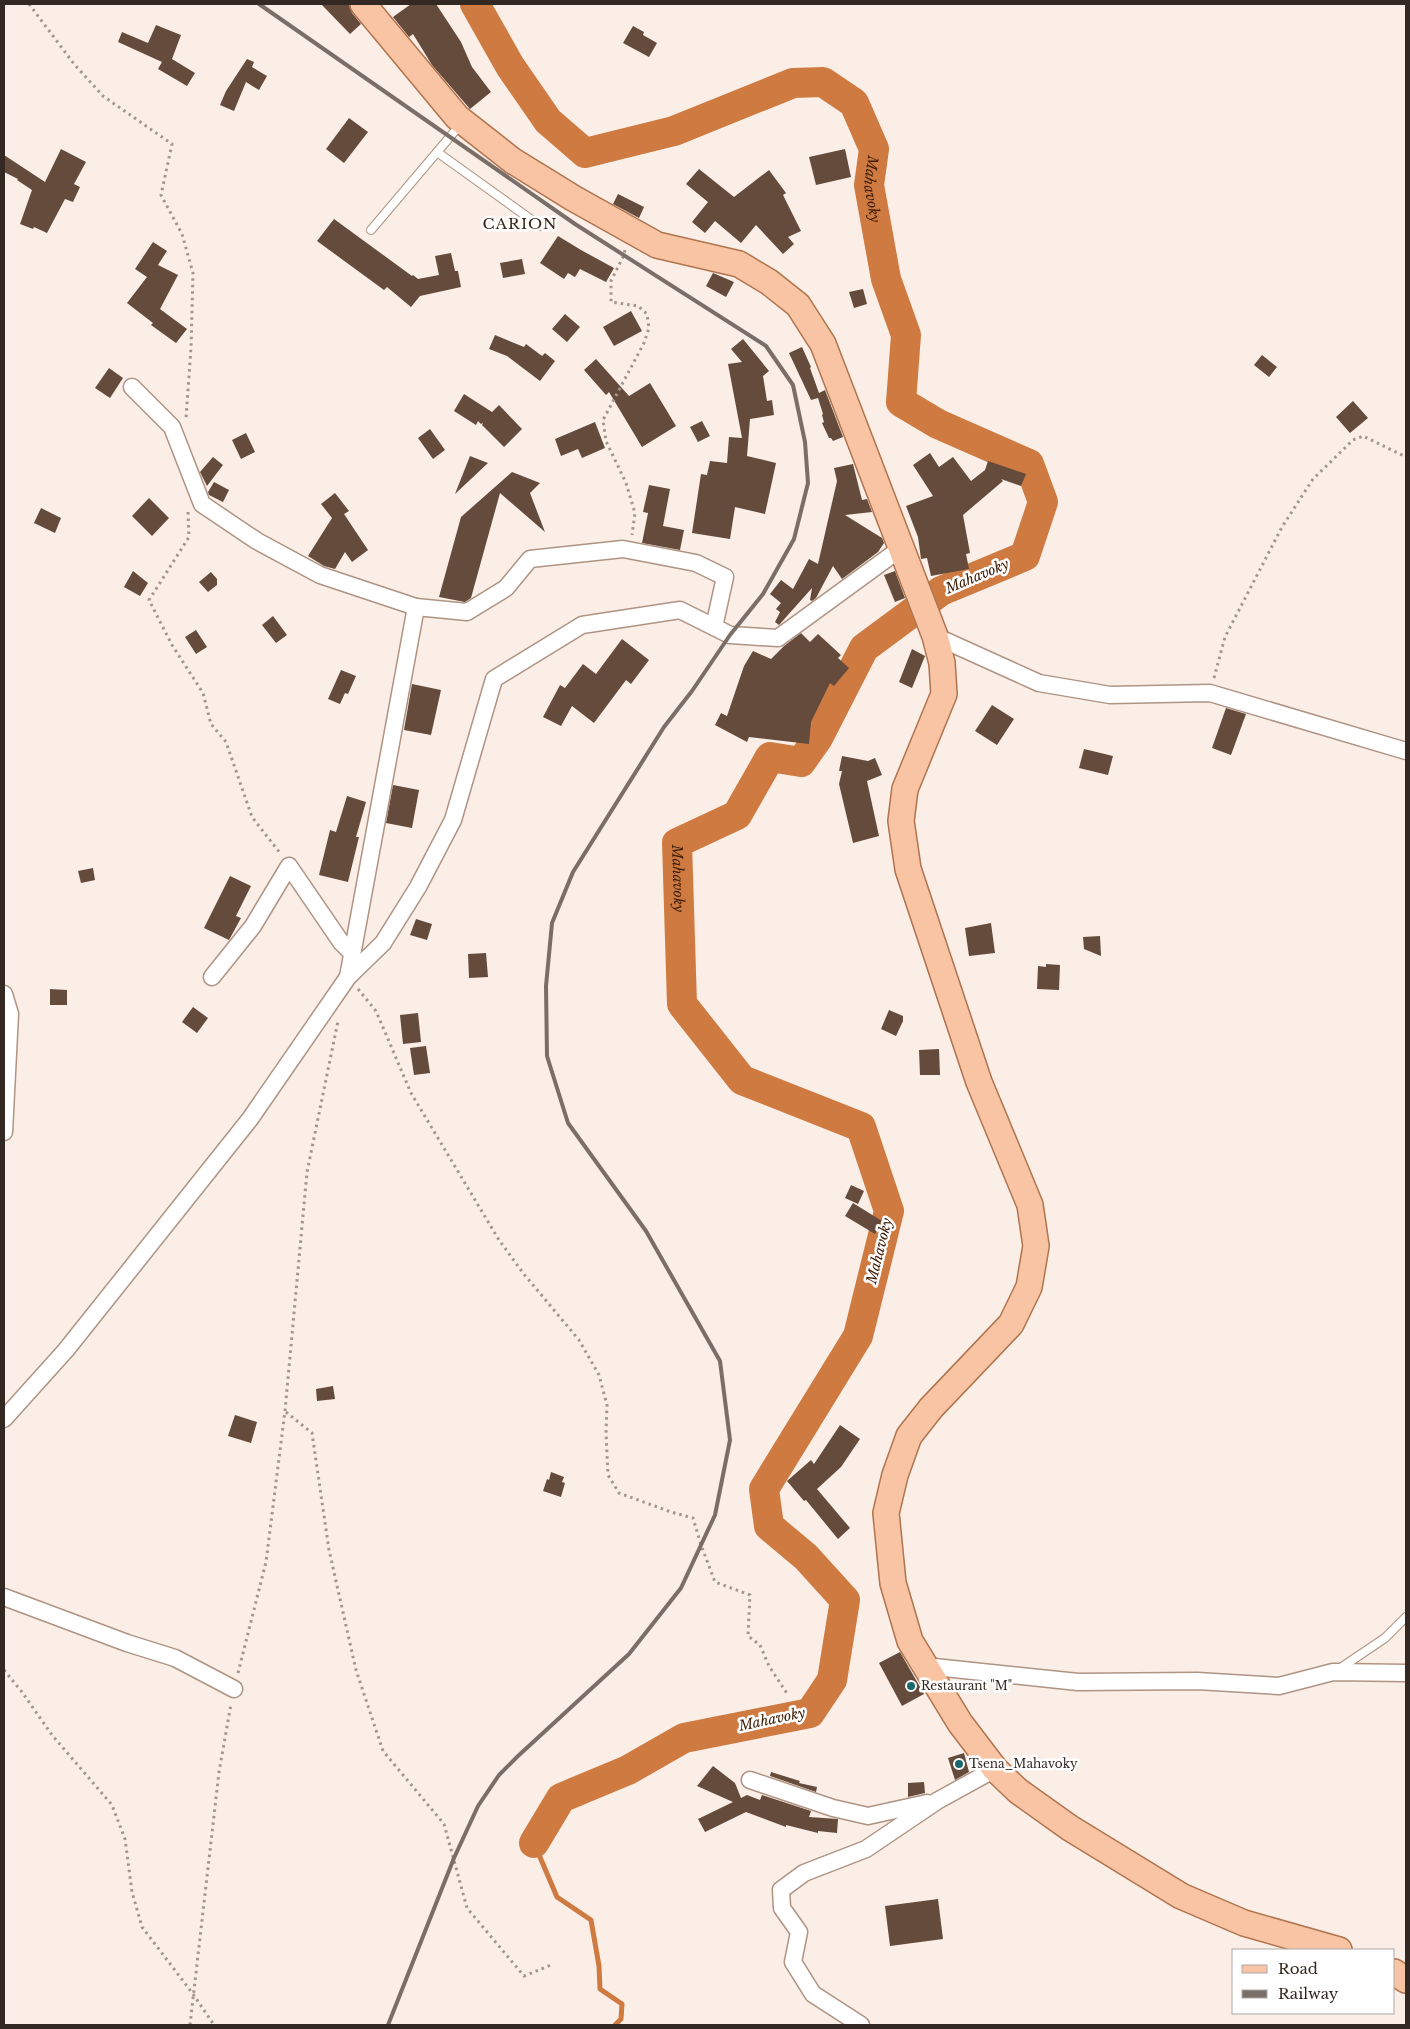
<svg xmlns="http://www.w3.org/2000/svg" width="1410" height="2029" font-family="'Libre Baskerville',serif">
<rect width="100%" height="100%" fill="#faeee7"/>
<g fill="none" stroke-linecap="round" stroke-linejoin="round">
<path stroke="#cf7a41" stroke-width="5" d="M 534,1843 L 557,1897 L 591,1920 L 599,1966 L 600,1989 L 622,2004 L 621,2019 L 615,2025"/>
<path stroke="#cf7a41" stroke-width="30" id="s1" d="M 475,4 L 510,66 L 548,121 L 585,153 L 674,131 L 793,83 L 823,82 L 854,103 L 874,149 L 869,185 L 886,279 L 906,335 L 901,402 L 938,424 L 1029,464 L 1043,502 L 1025,556 L 941,591 L 864,648 L 818,738 L 801,762 L 770,757 L 737,815 L 677,843 L 682,1004 L 742,1080 L 861,1127 L 889,1211 L 858,1336 L 764,1489 L 769,1526 L 806,1557 L 845,1600 L 832,1680 L 810,1713 L 684,1738 L 628,1770 L 561,1798 L 534,1843"/>
</g>
<g fill="#644b3c">
<path d="M 321,4 L 349,4 L 352,13 L 361,24 L 350,34 Z"/>
<path d="M 411,4 L 436,4 L 461,42 L 472,67 L 491,92 L 470,109 L 432,65 L 413,34 L 409,37 L 393,17 Z"/>
<path d="M 156,25 L 181,35 L 172,59 L 195,73 L 187,86 L 158,69 L 162,62 L 118,42 L 122,32 L 148,43 Z"/>
<path d="M 633,26 L 644,32 L 643,35 L 657,43 L 649,57 L 623,43 Z"/>
<path d="M 247,59 L 254,62 L 252,67 L 267,76 L 259,90 L 246,82 L 234,111 L 220,105 L 226,91 Z"/>
<path d="M 349,118 L 368,132 L 344,163 L 326,149 Z"/>
<path d="M 61,149 L 86,162 L 74,184 L 80,187 L 73,202 L 65,199 L 47,233 L 34,227 L 33,229 L 20,224 L 32,190 L 17,180 L 18,179 L 4,172 L 4,155 L 45,182 Z"/>
<path d="M 845,149 L 851,177 L 816,185 L 809,157 Z"/>
<path d="M 699,169 L 734,197 L 769,170 L 786,193 L 783,195 L 801,231 L 788,237 L 794,244 L 783,254 L 756,225 L 741,243 L 715,221 L 705,233 L 692,222 L 708,202 L 686,184 Z"/>
<path d="M 618,194 L 644,207 L 639,218 L 613,204 Z"/>
<path d="M 334,219 L 412,276 L 413,275 L 418,279 L 439,275 L 435,256 L 451,253 L 455,271 L 458,271 L 461,287 L 420,296 L 411,307 L 387,287 L 384,290 L 317,241 Z"/>
<path d="M 558,236 L 581,250 L 614,268 L 606,282 L 580,269 L 575,277 L 568,273 L 564,279 L 540,263 Z"/>
<path d="M 153,242 L 167,251 L 158,265 L 178,275 L 160,309 L 187,329 L 176,343 L 151,325 L 153,323 L 127,303 L 147,277 L 135,269 Z"/>
<path d="M 522,259 L 525,274 L 503,278 L 500,263 Z"/>
<path d="M 713,273 L 734,282 L 726,297 L 706,286 Z"/>
<path d="M 863,289 L 867,304 L 854,308 L 849,292 Z"/>
<path d="M 631,311 L 642,331 L 614,346 L 603,327 Z"/>
<path d="M 565,314 L 580,327 L 567,342 L 552,329 Z"/>
<path d="M 495,335 L 524,347 L 526,344 L 542,356 L 545,353 L 555,361 L 540,381 L 507,356 L 489,349 Z"/>
<path d="M 743,339 L 769,371 L 763,376 L 767,401 L 772,400 L 774,415 L 750,419 L 747,456 L 776,463 L 765,514 L 735,507 L 730,539 L 692,533 L 701,474 L 707,475 L 710,461 L 727,463 L 729,437 L 742,438 L 728,364 L 742,362 L 731,349 Z"/>
<path d="M 802,347 L 811,367 L 810,368 L 819,393 L 825,390 L 843,437 L 833,441 L 831,438 L 829,438 L 822,423 L 824,422 L 822,415 L 823,414 L 818,398 L 811,400 L 789,353 Z"/>
<path d="M 1262,355 L 1277,367 L 1269,377 L 1254,365 Z"/>
<path d="M 596,359 L 629,396 L 650,383 L 676,426 L 642,447 L 609,392 L 606,395 L 584,370 Z"/>
<path d="M 109,368 L 123,378 L 110,398 L 95,388 Z"/>
<path d="M 464,394 L 492,412 L 499,405 L 522,429 L 504,447 L 482,425 L 483,423 L 481,424 L 478,421 L 476,425 L 454,411 Z"/>
<path d="M 1353,401 L 1368,418 L 1350,433 L 1336,417 Z"/>
<path d="M 702,421 L 710,436 L 698,442 L 690,427 Z"/>
<path d="M 595,422 L 605,448 L 582,458 L 578,449 L 561,456 L 555,439 Z"/>
<path d="M 430,429 L 445,450 L 433,459 L 418,438 Z"/>
<path d="M 246,433 L 255,452 L 241,459 L 232,440 Z"/>
<path d="M 930,453 L 939,467 L 953,457 L 971,481 L 985,470 L 988,461 L 1026,474 L 1021,486 L 1001,479 L 1003,481 L 963,515 L 970,553 L 966,554 L 969,569 L 931,576 L 927,558 L 921,559 L 918,537 L 906,506 L 933,496 L 913,465 Z"/>
<path d="M 470,456 L 488,463 L 455,494 Z"/>
<path d="M 213,457 L 223,465 L 207,486 L 200,472 Z"/>
<path d="M 853,464 L 862,500 L 867,499 L 872,512 L 845,515 L 882,538 L 884,543 L 878,552 L 842,579 L 833,566 L 816,598 L 812,601 L 810,600 L 812,588 L 779,625 L 775,622 L 780,612 L 776,609 L 781,603 L 770,594 L 781,580 L 793,589 L 809,559 L 818,564 L 837,481 L 834,468 Z"/>
<path d="M 512,472 L 540,483 L 530,493 L 545,532 L 500,493 L 471,598 L 465,602 L 439,597 L 461,517 Z"/>
<path d="M 214,482 L 229,490 L 223,502 L 209,495 L 208,492 Z"/>
<path d="M 649,485 L 670,489 L 663,526 L 684,530 L 680,550 L 642,543 L 648,513 L 643,512 Z"/>
<path d="M 335,493 L 349,511 L 344,514 L 368,550 L 352,562 L 345,552 L 335,569 L 324,566 L 308,556 L 332,518 L 321,504 Z"/>
<path d="M 149,498 L 169,518 L 152,536 L 132,516 Z"/>
<path d="M 41,508 L 61,518 L 55,533 L 34,523 Z"/>
<path d="M 133,571 L 148,583 L 140,596 L 124,587 Z"/>
<path d="M 895,571 L 905,598 L 895,602 L 884,575 Z"/>
<path d="M 211,572 L 217,579 L 217,585 L 208,592 L 199,582 Z"/>
<path d="M 273,616 L 287,635 L 276,643 L 262,625 Z"/>
<path d="M 196,630 L 207,647 L 196,654 L 185,637 Z"/>
<path d="M 801,633 L 810,642 L 818,634 L 841,655 L 838,658 L 849,668 L 834,686 L 830,683 L 811,722 L 809,744 L 749,737 L 747,742 L 715,725 L 721,713 L 727,716 L 744,666 L 753,651 L 771,659 L 784,646 Z"/>
<path d="M 622,639 L 649,660 L 631,684 L 626,680 L 594,723 L 572,706 L 561,726 L 543,717 L 560,685 L 565,688 L 583,664 L 596,674 Z"/>
<path d="M 912,649 L 925,656 L 912,688 L 899,682 Z"/>
<path d="M 341,670 L 356,676 L 348,694 L 345,693 L 340,704 L 328,699 Z"/>
<path d="M 412,684 L 441,690 L 431,735 L 404,730 Z"/>
<path d="M 992,705 L 1014,719 L 997,745 L 975,731 Z"/>
<path d="M 1226,708 L 1246,714 L 1231,755 L 1212,748 Z"/>
<path d="M 1084,749 L 1113,756 L 1108,775 L 1079,768 Z"/>
<path d="M 842,756 L 868,761 L 875,758 L 882,775 L 867,781 L 879,836 L 853,843 L 839,784 L 842,771 L 839,771 Z"/>
<path d="M 393,785 L 419,790 L 412,828 L 386,823 Z"/>
<path d="M 347,796 L 366,802 L 356,837 L 359,837 L 348,882 L 319,875 L 330,830 L 336,832 Z"/>
<path d="M 93,868 L 95,880 L 81,883 L 78,871 Z"/>
<path d="M 230,876 L 251,886 L 236,916 L 241,918 L 229,940 L 204,928 Z"/>
<path d="M 416,919 L 432,924 L 427,940 L 410,935 Z"/>
<path d="M 991,923 L 995,953 L 969,956 L 965,928 Z"/>
<path d="M 1100,936 L 1101,956 L 1084,949 L 1083,937 Z"/>
<path d="M 486,953 L 488,977 L 469,978 L 468,954 Z"/>
<path d="M 1046,964 L 1060,965 L 1059,990 L 1037,989 L 1038,966 L 1046,967 Z"/>
<path d="M 50,989 L 67,990 L 67,1005 L 50,1005 Z"/>
<path d="M 193,1007 L 208,1018 L 197,1033 L 182,1022 Z"/>
<path d="M 889,1010 L 903,1016 L 903,1021 L 896,1036 L 881,1029 Z"/>
<path d="M 418,1013 L 421,1042 L 403,1044 L 400,1015 Z"/>
<path d="M 426,1046 L 430,1073 L 414,1075 L 410,1048 Z"/>
<path d="M 939,1049 L 940,1075 L 920,1075 L 919,1050 Z"/>
<path d="M 851,1185 L 864,1191 L 858,1204 L 845,1198 Z"/>
<path d="M 853,1203 L 882,1221 L 875,1234 L 845,1216 Z"/>
<path d="M 333,1386 L 335,1399 L 317,1401 L 316,1389 Z"/>
<path d="M 235,1415 L 257,1422 L 251,1443 L 228,1436 Z"/>
<path d="M 840,1425 L 860,1439 L 841,1467 L 817,1489 L 850,1528 L 838,1539 L 806,1500 L 804,1501 L 787,1481 L 811,1460 L 814,1464 Z"/>
<path d="M 551,1472 L 564,1477 L 562,1482 L 565,1483 L 561,1497 L 543,1491 L 547,1479 L 549,1480 Z"/>
<path d="M 900,1652 L 924,1694 L 902,1706 L 879,1663 Z"/>
<path d="M 964,1753 L 969,1772 L 955,1780 L 948,1758 Z"/>
<path d="M 713,1766 L 735,1783 L 741,1798 L 747,1795 L 760,1800 L 762,1795 L 811,1811 L 809,1817 L 838,1819 L 837,1833 L 818,1831 L 818,1833 L 786,1825 L 786,1827 L 746,1812 L 705,1832 L 698,1819 L 733,1802 L 697,1786 Z"/>
<path d="M 771,1772 L 800,1781 L 799,1783 L 817,1787 L 816,1792 L 770,1776 Z"/>
<path d="M 924,1782 L 925,1793 L 908,1797 L 908,1783 Z"/>
<path d="M 938,1899 L 943,1939 L 890,1946 L 885,1906 Z"/>
</g>
<g fill="none" stroke-linecap="round" stroke-linejoin="round">
<g stroke="#af9383" stroke-width="10">
<g id="service">
<path d="M 437,152 L 540,226"/>
<path d="M 371,230 L 460,125"/>
<path d="M 1339,1669 L 1385,1638 L 1406,1617"/>
</g>
</g>
<g stroke="#af9383" stroke-width="19">
<g id="minor">
<path d="M 132,387 L 172,427 L 202,504 L 257,541 L 320,575 L 416,607"/>
<path d="M 935,636 L 1039,683 L 1110,695 L 1210,693 L 1406,751"/>
<path d="M 212,977 L 253,926 L 289,866 L 341,942 L 352,953"/>
<path d="M 348,977 L 416,607 L 467,612 L 506,588 L 530,559 L 623,549 L 696,563 L 725,577 L 714,627"/>
<path d="M 4,994 L 10,1014 L 4,1132"/>
<path d="M 4,1419 L 66,1350 L 250,1119 L 348,977 L 383,943 L 418,887 L 453,820 L 494,679 L 582,625 L 680,610 L 730,635 L 778,638 L 900,549"/>
<path d="M 4,1597 L 127,1643 L 175,1658 L 234,1689"/>
<path d="M 925,1666 L 1078,1682 L 1197,1681 L 1279,1686 L 1333,1672 L 1406,1673"/>
<path d="M 750,1780 L 833,1808 L 868,1816 L 927,1803"/>
<path d="M 861,2025 L 813,1994 L 793,1962 L 799,1932 L 782,1908 L 781,1890 L 804,1873 L 866,1849 L 937,1801 L 995,1769"/>
</g>
</g>
<g stroke="#b0744e" stroke-width="28">
<g id="primary">
<path d="M 363,4 L 457,117 L 513,161 L 573,198 L 657,245 L 739,264 L 769,282 L 798,305 L 823,344 L 935,636 L 942,663 L 944,694 L 905,789 L 901,821 L 908,869 L 979,1082 L 1030,1205 L 1036,1246 L 1029,1287 L 1011,1324 L 931,1408 L 909,1436 L 895,1475 L 886,1513 L 893,1583 L 910,1641 L 960,1723 L 995,1769 L 1018,1791 L 1070,1828 L 1181,1896 L 1244,1923 L 1339,1950"/>
<path d="M 1394,1972 L 1406,1980"/>
</g>
</g>
<g stroke="#a2968f" stroke-width="3" stroke-dasharray="2.5 4" stroke-linecap="butt">
<path d="M 29,4 L 74,64 L 103,96 L 172,144 L 161,195 L 182,234 L 193,273 L 191,348 L 186,418"/>
<path d="M 625,250 L 624,255 L 611,281 L 611,302 L 638,306 L 647,314 L 649,328 L 644,343 L 603,420 L 606,441 L 626,483 L 635,513 L 632,535"/>
<path d="M 188,512 L 189,537 L 149,600 L 172,645 L 203,693 L 211,724 L 226,742 L 252,817 L 280,853"/>
<path d="M 1214,678 L 1225,637 L 1282,527 L 1313,479 L 1353,440 L 1363,436 L 1406,457"/>
<path d="M 358,989 L 376,1011 L 411,1093 L 499,1240 L 523,1273 L 579,1340 L 599,1375 L 607,1405 L 606,1433 L 608,1475 L 619,1493 L 671,1512 L 693,1518 L 701,1545 L 715,1582 L 750,1595 L 748,1636 L 760,1645 L 769,1666 L 788,1695"/>
<path d="M 286,1412 L 312,1433 L 329,1550 L 356,1670 L 383,1751 L 444,1824 L 467,1908 L 524,1976 L 551,1965"/>
<path d="M 4,1670 L 22,1692 L 52,1735 L 112,1805 L 125,1839 L 132,1892 L 142,1927 L 193,1994 L 214,2025"/>
<path d="M 238,1673 L 266,1562 L 285,1411 L 307,1172 L 338,1021"/>
<path d="M 190,2025 L 219,1772 L 231,1704"/>
</g>
<use href="#service" stroke="#fff" stroke-width="8"/>
<use href="#minor" stroke="#fff" stroke-width="16"/>
<use href="#primary" stroke="#f8c4a3" stroke-width="25"/>
<path stroke="#7a6f68" stroke-width="4" d="M 259,4 L 575,224 L 766,346 L 793,385 L 805,442 L 808,483 L 794,539 L 763,594 L 730,635 L 692,691 L 664,727 L 573,872 L 552,923 L 546,986 L 547,1056 L 568,1123 L 646,1231 L 720,1361 L 730,1440 L 715,1515 L 681,1588 L 629,1654 L 518,1756 L 499,1775 L 478,1806 L 454,1858 L 388,2025"/>
</g>
<g fill="#1a686d" stroke="#fefefe" stroke-width="2">
<circle cx="911" cy="1686" r="5"/>
<circle cx="959" cy="1764" r="5"/>
</g>
<g text-anchor="middle" stroke-width="5" stroke-linejoin="round" paint-order="stroke">
<g font-size="12" fill="#342922" stroke="#fefefe" text-anchor="start">
<text x="921" y="1690">Restaurant "M"</text>
<text x="969" y="1768">Tsena_Mahavoky</text>
</g>
<g font-size="14" font-style="italic" fill="#432008" stroke="#fefefe">
<text dy="5" stroke="none"><textPath href="#s1" startOffset="565">Mahavoky</textPath></text>
<text transform="translate(977 576) rotate(-23)" y="5">Mahavoky</text>
<text dy="5" stroke="none"><textPath href="#s1" startOffset="1540">Mahavoky</textPath></text>
<text transform="translate(879 1251) rotate(-76)" y="5">Mahavoky</text>
<text transform="translate(772 1719) rotate(-12)" y="5">Mahavoky</text>
</g>
<g font-size="15" letter-spacing="1" fill="#3b2518" stroke="#fefefe">
<text x="520" y="229">CARION</text>
</g>
</g>
<rect width="1410" height="2029" fill="none" stroke="#342922" stroke-width="10"/>
<rect x="1232" y="1949" width="162" height="65" fill="#fefefe" stroke="#ada9a6"/>
<rect x="1242" y="1965" width="25" height="8" fill="#f8c4a3" stroke="#ada9a6"/>
<text x="1278" y="1974" font-size="15" fill="#342922">Road</text>
<rect x="1242" y="1990" width="25" height="8" fill="#7a6f68" stroke="#ada9a6"/>
<text x="1278" y="1999" font-size="15" fill="#342922">Railway</text>
</svg>
